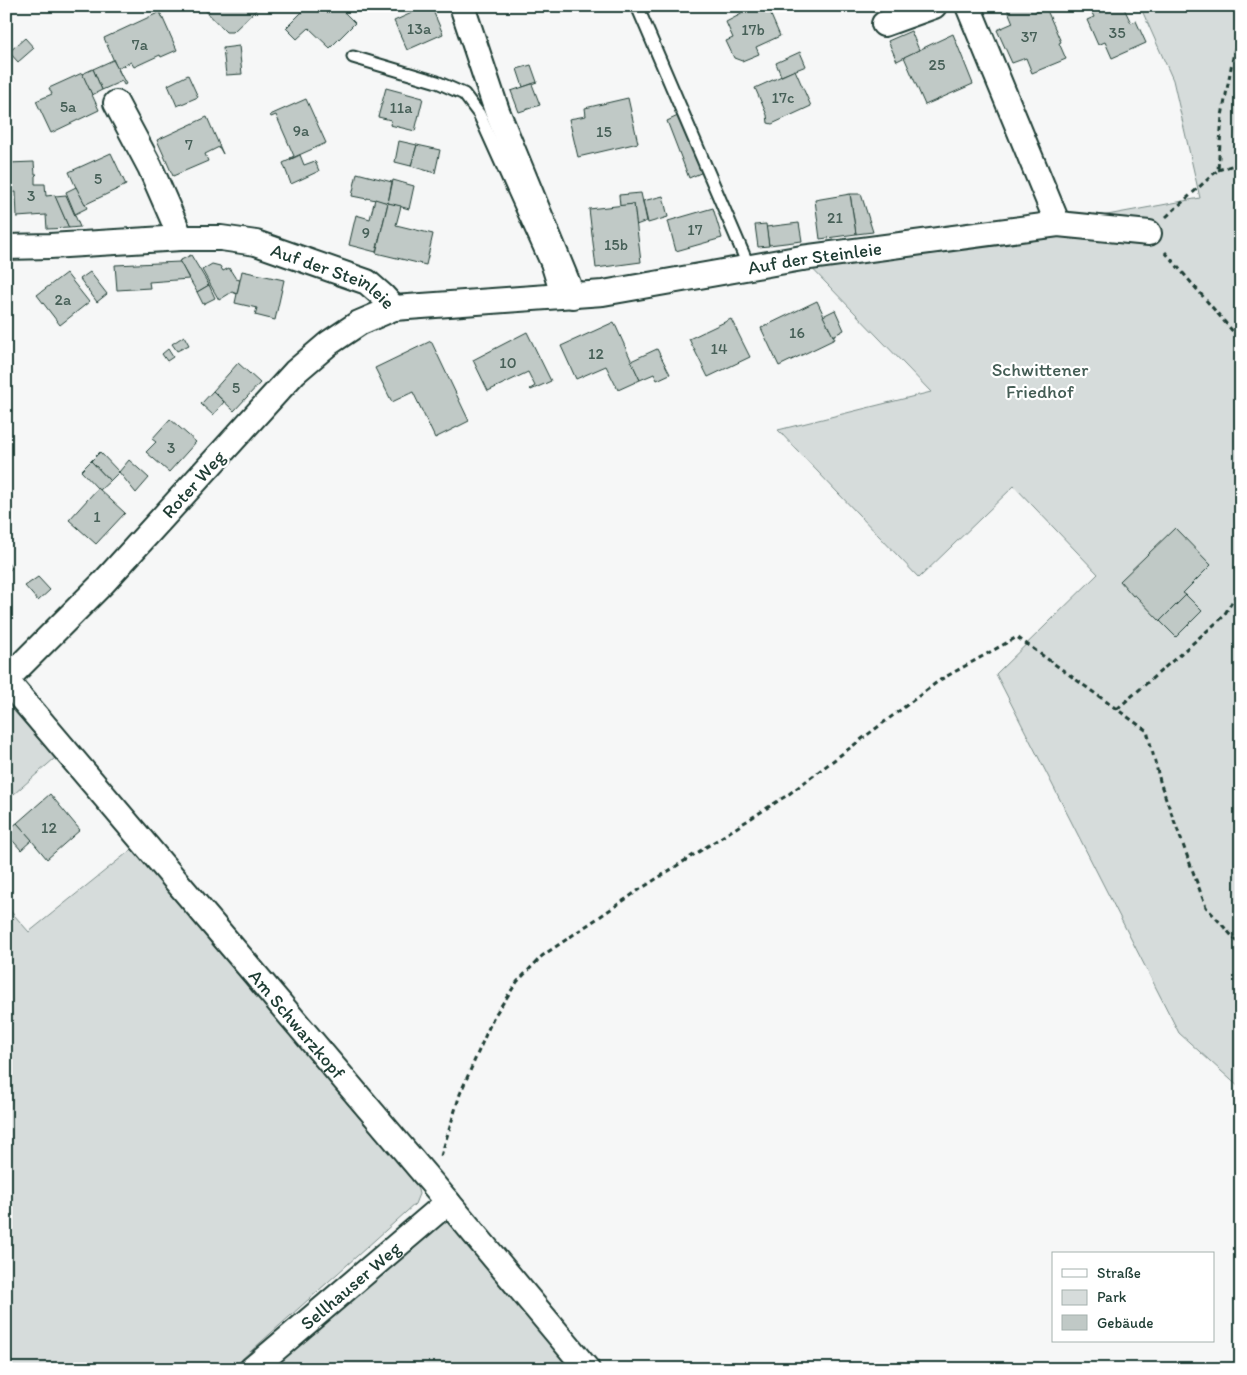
<svg xmlns="http://www.w3.org/2000/svg" width="1247" height="1375" font-family="Itim,sans-serif">
<rect width="100%" height="100%" fill="#f6f7f7"/>
<filter id="ink" filterUnits="userSpaceOnUse"><feTurbulence type="fractalNoise" baseFrequency=".02" numOctaves="2"/><feDisplacementMap in="SourceGraphic" scale="10" xChannelSelector="R" yChannelSelector="G"/><feConvolveMatrix kernelMatrix="1 2 1 2 8 2 1 2 1" color-interpolation-filters="sRGB"/></filter>
<g filter="url(#ink)">
<g fill="#d6dcdb" stroke="#7a8c88">
<path d="M 1140,6 L 1241,6 L 1241,1089 L 1179,1033 L 996,674 L 1098,574 L 1014,486 L 919,578 L 778,430 L 931,392 L 802,258 L 1058,224 L 1200,198 L 1173,80 Z"/>
<path d="M 6,702 L 55,758 L 6,801 Z"/>
<path d="M 132,849 L 417,1186 L 419,1194 L 415,1204 L 231,1369 L 6,1369 L 6,906 L 29,932 Z"/>
<path d="M 456,1191 L 600,1369 L 254,1369 Z"/>
</g>
<g fill="#c0c9c6" stroke="#1f3d34">
<path d="M 201,6 L 258,6 L 259,7 L 233,32 L 226,32 Z"/>
<path d="M 308,6 L 338,6 L 355,23 L 330,48 L 309,28 L 297,39 L 286,28 Z"/>
<path d="M 427,6 L 431,6 L 443,34 L 407,50 L 394,21 Z"/>
<path d="M 761,6 L 767,6 L 780,36 L 756,47 L 759,54 L 742,61 L 734,58 L 726,41 L 733,38 L 726,22 L 751,9 L 752,11 Z"/>
<path d="M 1006,6 L 1031,6 L 1032,8 L 1034,7 L 1036,12 L 1046,8 L 1061,42 L 1059,43 L 1066,59 L 1032,73 L 1026,58 L 1012,63 L 997,30 L 1013,23 Z"/>
<path d="M 1097,6 L 1123,6 L 1131,23 L 1136,21 L 1146,43 L 1112,58 L 1105,42 L 1098,45 L 1087,20 L 1094,17 L 1090,9 Z"/>
<path d="M 160,12 L 177,50 L 161,57 L 160,55 L 134,67 L 131,62 L 118,68 L 121,75 L 120,75 L 104,38 Z"/>
<path d="M 911,31 L 919,50 L 897,61 L 888,41 Z"/>
<path d="M 953,34 L 973,84 L 925,105 L 904,57 Z"/>
<path d="M 25,38 L 34,48 L 18,62 L 9,52 Z"/>
<path d="M 239,46 L 242,74 L 226,75 L 223,48 Z"/>
<path d="M 800,52 L 806,66 L 781,76 L 776,63 Z"/>
<path d="M 113,60 L 126,84 L 124,85 L 122,81 L 102,90 L 93,69 Z"/>
<path d="M 531,65 L 537,82 L 523,87 L 517,69 Z"/>
<path d="M 93,69 L 102,90 L 92,95 L 82,74 Z"/>
<path d="M 795,70 L 811,106 L 772,124 L 768,123 L 767,115 L 755,88 Z"/>
<path d="M 82,73 L 99,110 L 51,133 L 36,101 L 52,94 L 49,88 Z"/>
<path d="M 188,75 L 198,97 L 177,106 L 168,85 Z"/>
<path d="M 6,78 L 11,90 L 6,91 Z"/>
<path d="M 532,84 L 540,105 L 519,112 L 511,91 Z"/>
<path d="M 386,88 L 423,98 L 415,131 L 390,125 L 391,120 L 378,117 Z"/>
<path d="M 628,98 L 638,143 L 578,157 L 569,119 L 586,116 L 585,108 Z"/>
<path d="M 306,99 L 326,143 L 290,159 L 290,158 L 294,156 L 276,115 L 271,117 L 270,115 Z"/>
<path d="M 680,115 L 703,172 L 689,178 L 667,121 Z"/>
<path d="M 207,117 L 223,154 L 219,147 L 205,154 L 208,161 L 173,176 L 157,140 Z"/>
<path d="M 399,141 L 417,145 L 411,166 L 395,162 Z"/>
<path d="M 417,145 L 440,150 L 435,173 L 411,166 Z"/>
<path d="M 111,153 L 126,185 L 84,205 L 69,172 Z"/>
<path d="M 300,155 L 304,165 L 315,161 L 319,171 L 291,184 L 283,163 Z"/>
<path d="M 34,162 L 35,174 L 37,174 L 35,176 L 35,184 L 45,184 L 46,196 L 55,195 L 69,228 L 47,229 L 46,215 L 17,217 L 16,192 L 9,193 L 8,163 Z"/>
<path d="M 357,173 L 392,182 L 388,203 L 367,198 L 367,199 L 352,196 Z"/>
<path d="M 393,180 L 414,186 L 409,209 L 388,203 Z"/>
<path d="M 76,187 L 87,208 L 75,214 L 66,192 Z"/>
<path d="M 641,193 L 647,221 L 636,225 L 634,204 L 620,206 L 619,195 Z"/>
<path d="M 850,194 L 861,194 L 873,232 L 856,234 Z"/>
<path d="M 850,194 L 856,234 L 820,239 L 815,200 Z"/>
<path d="M 66,195 L 80,227 L 69,228 L 55,196 Z"/>
<path d="M 663,196 L 668,217 L 648,223 L 643,201 Z"/>
<path d="M 375,199 L 388,203 L 376,252 L 349,245 L 356,215 L 370,219 Z"/>
<path d="M 388,203 L 401,206 L 396,225 L 433,234 L 426,265 L 376,253 Z"/>
<path d="M 634,204 L 641,262 L 596,268 L 589,209 Z"/>
<path d="M 713,208 L 722,238 L 676,251 L 668,221 Z"/>
<path d="M 799,223 L 802,241 L 769,245 L 766,227 Z"/>
<path d="M 766,224 L 769,246 L 758,247 L 755,225 Z"/>
<path d="M 191,255 L 209,285 L 197,292 L 179,261 Z"/>
<path d="M 180,262 L 189,279 L 149,282 L 150,288 L 117,290 L 115,265 Z"/>
<path d="M 212,264 L 220,266 L 223,271 L 229,268 L 236,279 L 240,280 L 237,294 L 232,292 L 219,300 L 202,270 Z"/>
<path d="M 242,271 L 284,280 L 275,320 L 255,315 L 257,308 L 235,303 Z"/>
<path d="M 90,272 L 107,294 L 97,302 L 80,279 Z"/>
<path d="M 66,273 L 89,302 L 60,325 L 37,295 Z"/>
<path d="M 209,285 L 215,298 L 203,304 L 197,292 Z"/>
<path d="M 6,298 L 11,303 L 9,306 L 9,314 L 6,316 Z"/>
<path d="M 817,301 L 835,339 L 779,366 L 761,328 Z"/>
<path d="M 835,310 L 844,330 L 833,336 L 823,316 Z"/>
<path d="M 731,319 L 750,357 L 708,377 L 689,339 Z"/>
<path d="M 614,322 L 640,380 L 618,390 L 606,366 L 576,379 L 561,346 Z"/>
<path d="M 527,332 L 551,381 L 531,390 L 530,389 L 535,386 L 528,372 L 488,391 L 473,360 Z"/>
<path d="M 184,336 L 189,345 L 177,351 L 172,344 Z"/>
<path d="M 431,341 L 469,421 L 435,438 L 413,392 L 392,402 L 375,368 Z"/>
<path d="M 168,349 L 173,357 L 167,361 L 162,354 Z"/>
<path d="M 657,349 L 670,374 L 657,380 L 654,374 L 640,380 L 631,361 Z"/>
<path d="M 238,363 L 260,383 L 234,411 L 213,391 Z"/>
<path d="M 213,391 L 224,402 L 213,415 L 201,404 Z"/>
<path d="M 170,419 L 196,442 L 169,472 L 146,452 L 156,442 L 152,439 Z"/>
<path d="M 100,452 L 119,472 L 110,481 L 91,461 Z"/>
<path d="M 129,460 L 149,478 L 136,493 L 119,472 Z"/>
<path d="M 91,461 L 110,481 L 100,490 L 98,488 L 98,489 L 81,471 Z"/>
<path d="M 98,488 L 125,513 L 96,544 L 69,520 Z"/>
<path d="M 1175,528 L 1211,565 L 1183,593 L 1186,595 L 1160,621 L 1135,595 L 1133,596 L 1120,581 Z"/>
<path d="M 6,561 L 12,568 L 6,574 Z"/>
<path d="M 38,577 L 50,590 L 38,601 L 25,586 Z"/>
<path d="M 1186,595 L 1202,611 L 1176,637 L 1160,621 Z"/>
<path d="M 50,794 L 80,830 L 47,859 L 17,823 Z"/>
<path d="M 17,823 L 32,840 L 21,850 L 6,833 L 6,831 Z"/>
</g>
<g fill="none" stroke-linecap="round" stroke-linejoin="round">
<g stroke="#1f3d34" stroke-width="15">
<g id="service">
<path d="M 637,6 L 749,267"/>
<path d="M 353,57 L 437,82 L 464,94 L 479,114 L 547,265 L 557,297"/>
</g>
</g>
<g stroke="#1f3d34" stroke-width="28">
<g id="minor">
<path d="M 462,6 L 497,111 L 573,296"/>
<path d="M 968,6 L 1058,224"/>
<path d="M 884,24 L 934,6"/>
<path d="M 116,103 L 150,167 L 181,238"/>
<path id="s1" d="M 6,247 L 50,246 L 181,238 L 221,238 L 256,243 L 367,282 L 383,296 L 394,308 L 603,293 L 802,258 L 1058,224 L 1149,233"/>
<path id="s2" d="M 394,308 L 359,323 L 329,343 L 295,372 L 104,582 L 6,680 L 432,1183 L 587,1369"/>
<path id="s3" d="M 252,1369 L 448,1202"/>
</g>
</g>
<g stroke="#1f3d34" stroke-width="3" stroke-dasharray="5 4" stroke-linecap="butt">
<path d="M 1218,170 L 1241,163"/>
<path d="M 1166,217 L 1218,170 L 1222,116 L 1236,41 L 1241,33"/>
<path d="M 1165,252 L 1241,341"/>
<path d="M 1117,709 L 1223,617 L 1241,587"/>
<path d="M 441,1156 L 460,1094 L 493,1018 L 517,982 L 542,956 L 642,888 L 789,794 L 940,680 L 1017,637 L 1147,731 L 1161,785 L 1206,907 L 1241,946"/>
</g>
<use href="#service" stroke="#fff" stroke-width="11"/>
<use href="#minor" stroke="#fff" stroke-width="24"/>
</g>
</g>
<g text-anchor="middle" stroke-width="4.5" stroke-linejoin="round" paint-order="stroke">
<g font-size="16" fill="#476058">
<text x="419" y="34">13a</text>
<text x="753" y="35">17b</text>
<text x="1117" y="38">35</text>
<text x="1029" y="42">37</text>
<text x="140" y="50">7a</text>
<text x="937" y="70">25</text>
<text x="783" y="103">17c</text>
<text x="68" y="112">5a</text>
<text x="401" y="113">11a</text>
<text x="301" y="136">9a</text>
<text x="604" y="137">15</text>
<text x="189" y="150">7</text>
<text x="98" y="184">5</text>
<text x="31" y="201">3</text>
<text x="835" y="223">21</text>
<text x="695" y="235">17</text>
<text x="366" y="238">9</text>
<text x="616" y="250">15b</text>
<text x="63" y="305">2a</text>
<text x="797" y="338">16</text>
<text x="719" y="354">14</text>
<text x="596" y="359">12</text>
<text x="508" y="368">10</text>
<text x="236" y="393">5</text>
<text x="171" y="453">3</text>
<text x="97" y="522">1</text>
<text x="49" y="833">12</text>
</g>
<g font-size="19" fill="#1f3d34" stroke="#fff">
<text dy="7" stroke="none"><textPath href="#s1" startOffset="830">Auf der Steinleie</textPath></text>
<text dy="7" stroke="none"><textPath href="#s1" startOffset="335">Auf der Steinleie</textPath></text>
<text transform="translate(193 484) rotate(-48)" y="7">Roter Weg</text>
<text dy="7" stroke="none"><textPath href="#s2" startOffset="992">Am Schwarzkopf</textPath></text>
<text dy="7" stroke="none"><textPath href="#s3" startOffset="129">Sellhauser Weg</textPath></text>
</g>
<g font-size="19" fill="#445d55" stroke="#fff">
<text x="1040" y="376">Schwittener<tspan x="1040" dy="22">Friedhof</tspan></text>
</g>
</g>
<rect width="1247" height="1375" fill="none" stroke="#fff" stroke-width="25"/>
<rect x="12" y="12" width="1222" height="1350" fill="none" stroke="#1f3d34" stroke-width="2" filter="url(#ink)"/>
<rect x="1052" y="1252" width="162" height="90" fill="#ffffff" stroke="#a5b1ae"/>
<rect x="1062" y="1269" width="25" height="8" fill="#ffffff" stroke="#a5b1ae"/>
<text x="1097" y="1278" font-size="15" fill="#1f3d34">Straße</text>
<rect x="1062" y="1290" width="25" height="15" fill="#d6dcdb" stroke="#a5b1ae"/>
<text x="1097" y="1302" font-size="15" fill="#1f3d34">Park</text>
<rect x="1062" y="1315" width="25" height="15" fill="#c0c9c6" stroke="#a5b1ae"/>
<text x="1097" y="1328" font-size="15" fill="#1f3d34">Gebäude</text>
</svg>
